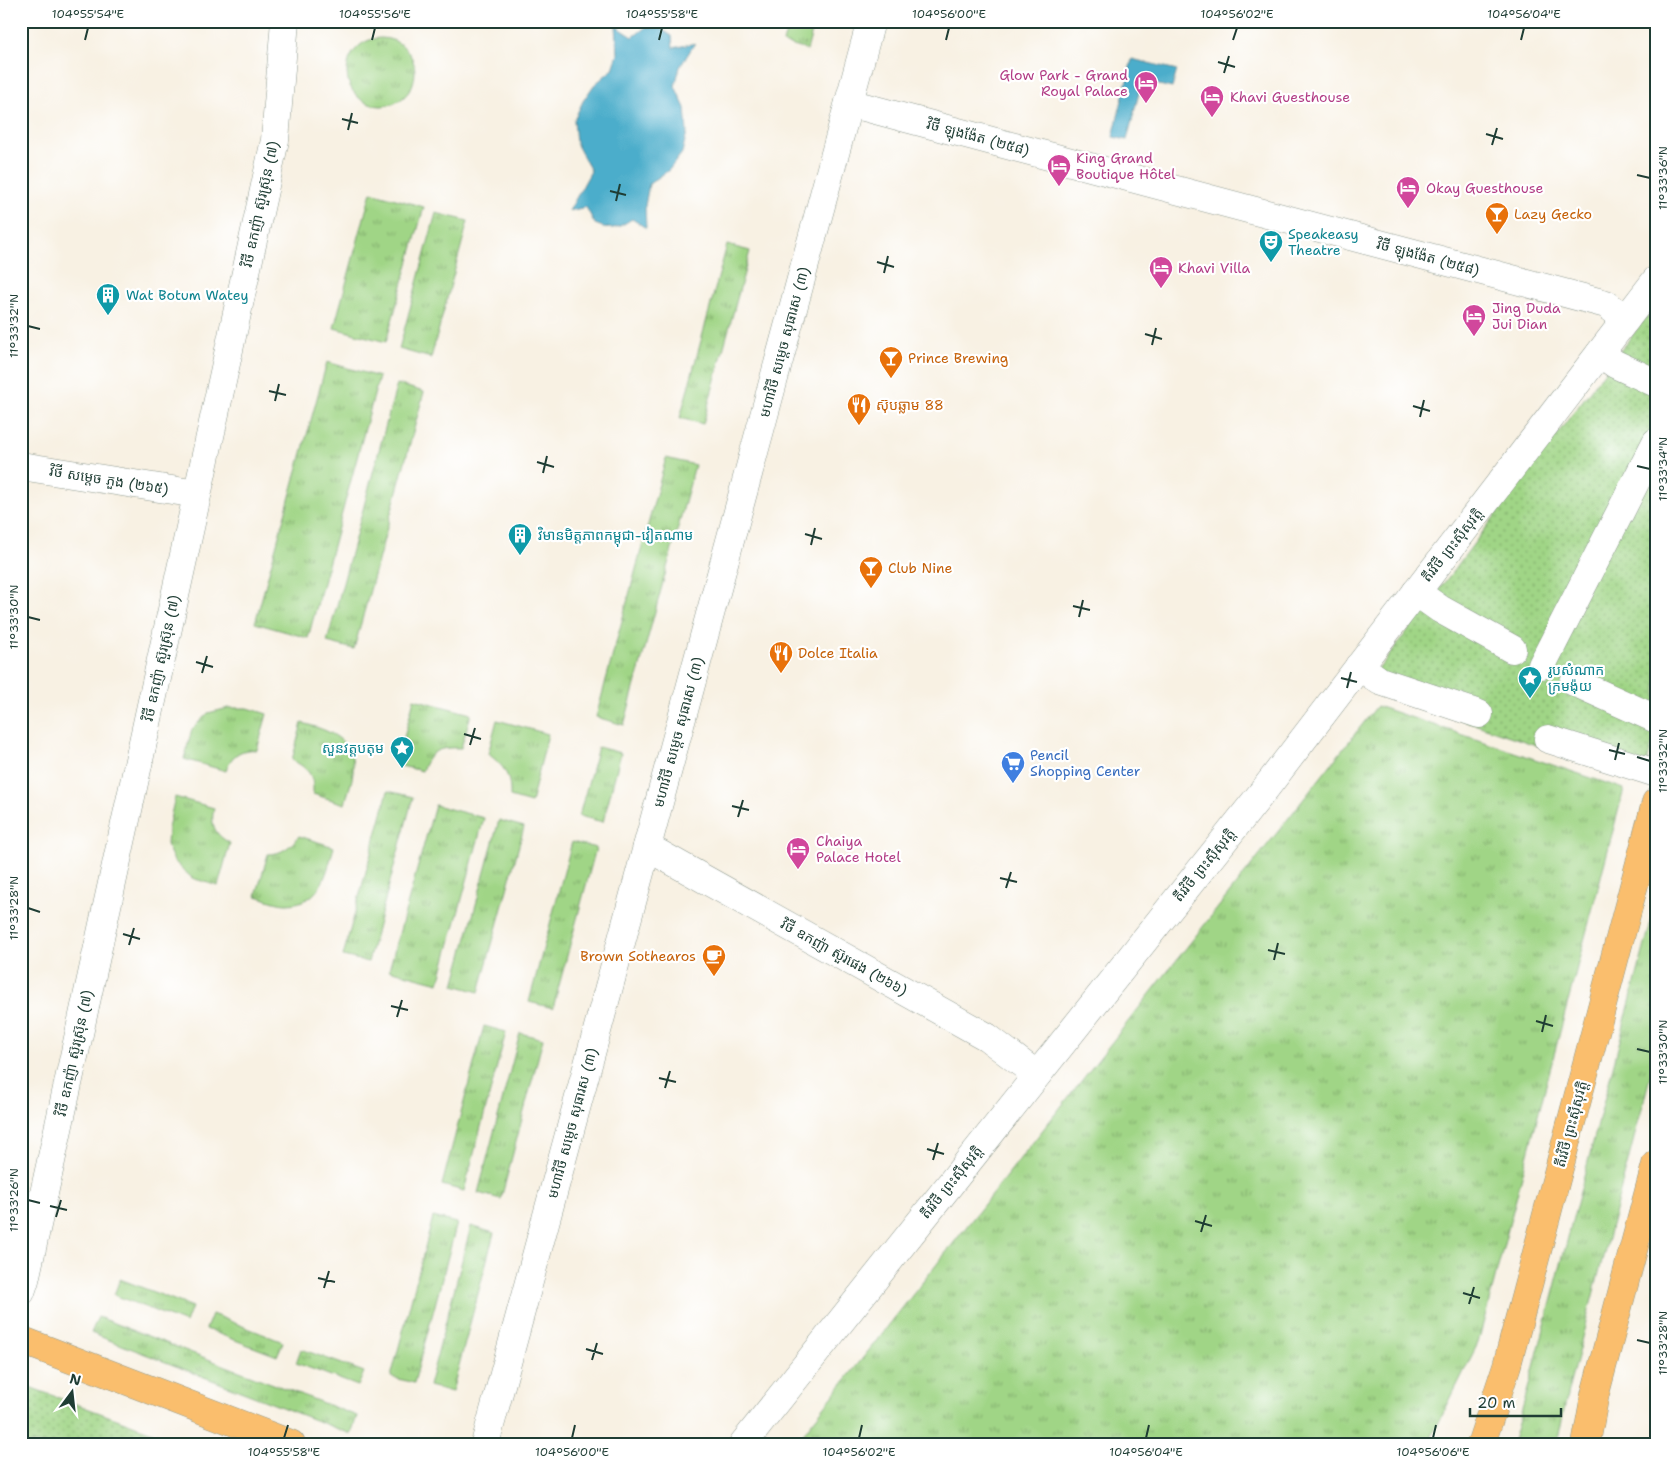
<svg xmlns="http://www.w3.org/2000/svg" width="1677" height="1465" font-family="'Shantell Sans','Noto Sans Khmer',sans-serif">
<defs>
<pattern id="grass-tufts" width="24" height="20" patternUnits="userSpaceOnUse" patternTransform="scale(1.25)"><rect width="24" height="20" fill="#a0d586"/><path d="M3 7l-1-3M5 7V3M7 7l1-3M15 17l-1-3M17 17v-4M19 17l1-3" fill="none" stroke="#82ae6e"/></pattern>
<pattern id="park-dots" width="8" height="8" patternUnits="userSpaceOnUse" patternTransform="scale(1.25)"><rect width="8" height="8" fill="#a0d586"/><path d="M2 2h.1M6 6h.1" fill="none" stroke="#82ae6e" stroke-width="1.8" stroke-linecap="round"/></pattern>
</defs>
<rect width="100%" height="100%" fill="#fff"/>
<filter id="ink" filterUnits="userSpaceOnUse"><feTurbulence type="fractalNoise" baseFrequency=".02" numOctaves="2"/><feDisplacementMap in="SourceGraphic" scale="10" xChannelSelector="R" yChannelSelector="G"/><feConvolveMatrix kernelMatrix="1 2 1 2 8 2 1 2 1" color-interpolation-filters="sRGB"/></filter>
<filter id="wash" filterUnits="userSpaceOnUse"><feTurbulence type="fractalNoise" baseFrequency=".0096" numOctaves="4" result="noise"/><feDisplacementMap in="SourceGraphic" scale="20" xChannelSelector="R" yChannelSelector="G"/><feGaussianBlur stdDeviation="1.12" result="paint"/><feColorMatrix in="noise" values="0 0 0 0 0 0 0 0 0 0 0 0 0 0 0 0 0 1.4 0 .05"/><feComposite in="paint" operator="in"/></filter>
<g filter="url(#wash)">
<rect width="100%" height="100%" fill="#f8f1e3"/>
<g fill="url(#grass-tufts)" stroke="#60895d">
<path d="M 789,21 L 815,21 L 807,50 L 783,43 Z"/>
<circle cx="381" cy="72" r="34"/>
<path d="M 371,192 L 424,207 L 386,342 L 334,328 Z"/>
<path d="M 436,213 L 468,221 L 431,358 L 399,349 Z"/>
<path d="M 727,245 L 750,251 L 703,424 L 680,418 Z"/>
<path d="M 327,362 L 379,377 L 308,638 L 255,623 Z"/>
<path d="M 397,384 L 424,392 L 354,649 L 327,642 Z"/>
<path d="M 666,458 L 695,465 L 624,725 L 596,717 Z"/>
<path d="M 414,699 L 471,714 L 461,748 C 439,747 430,750 422,771 L 397,765 Z"/>
<path d="M 1377,706 L 1624,789 L 1478,1343 L 1428,1444 L 795,1444 Z"/>
<path d="M 229,708 L 248,708 L 267,714 L 257,750 C 241,748 230,756 226,771 L 184,759 L 192,729 L 208,713 Z"/>
<path d="M 497,720 L 548,734 L 531,803 L 510,797 C 511,777 505,766 488,754 Z"/>
<path d="M 302,723 C 328,730 356,739 353,773 C 352,783 347,794 345,804 L 313,794 C 314,775 309,769 292,760 Z"/>
<path d="M 598,747 L 621,753 L 603,822 L 579,816 Z"/>
<path d="M 388,791 L 413,797 L 368,962 L 343,956 Z"/>
<path d="M 175,797 L 214,808 C 210,825 215,835 230,843 L 218,886 L 192,878 L 174,861 L 167,846 L 168,828 Z"/>
<path d="M 435,805 L 484,818 L 439,983 L 389,970 Z"/>
<path d="M 499,820 L 524,827 L 479,992 L 454,985 Z"/>
<path d="M 299,836 L 334,847 C 326,874 322,903 287,904 C 277,904 266,899 256,896 L 268,854 C 282,854 290,847 299,836 Z"/>
<path d="M 572,842 L 596,848 L 553,1008 L 529,1002 Z"/>
<path d="M 1656,903 L 1656,1054 L 1568,1391 L 1557,1444 L 1512,1444 L 1530,1382 Z"/>
<path d="M 484,1026 L 506,1032 L 464,1191 L 442,1185 Z"/>
<path d="M 520,1033 L 543,1039 L 501,1199 L 478,1193 Z"/>
<path d="M 433,1217 L 457,1223 L 414,1383 L 391,1377 Z"/>
<path d="M 471,1226 L 494,1233 L 452,1392 L 429,1386 Z"/>
<path d="M 120,1279 L 192,1307 L 186,1323 L 114,1295 Z"/>
<path d="M 212,1314 L 283,1342 L 277,1356 L 206,1329 Z"/>
<path d="M 98,1317 L 357,1416 L 351,1434 L 91,1333 Z"/>
<path d="M 301,1349 L 364,1372 L 358,1386 L 296,1363 Z"/>
</g>
<g fill="url(#park-dots)" stroke="#60895d">
<path d="M 1656,304 L 1656,730 L 1642,781 L 1365,687 Z"/>
<path d="M 21,1384 L 185,1444 L 21,1444 Z"/>
</g>
<g fill="#4cadcb" stroke="#367580">
<path d="M 616,26 L 633,37 L 646,27 L 661,29 L 672,36 L 673,48 L 695,43 L 680,67 L 675,86 L 685,108 L 687,132 L 682,153 L 669,170 L 649,184 L 645,206 L 646,228 L 632,219 C 616,229 612,231 595,224 L 586,207 L 569,211 L 591,171 L 576,143 L 574,120 L 583,101 L 594,85 L 613,69 L 618,54 Z"/>
<path d="M 1132,59 L 1177,70 L 1172,88 L 1142,81 L 1127,140 L 1113,137 Z"/>
</g>
</g>
<g filter="url(#ink)">
<g fill="none" stroke-linecap="round" stroke-linejoin="round">
<g stroke="#8c978c" stroke-width="29">
<g id="minor">
<path d="M 849,103 L 1606,304 L 1626,319"/>
<path d="M 1600,353 L 1615,364 L 1656,383"/>
<path d="M 21,466 L 197,494"/>
<path d="M 1416,592 L 1440,609 L 1512,649"/>
<path d="M 1542,665 L 1656,442"/>
<path d="M 1359,666 L 1380,681 L 1479,714"/>
<path d="M 1574,682 L 1656,719"/>
<path d="M 1548,739 L 1656,773"/>
<path d="M 647,847 L 987,1037 L 1037,1075"/>
<path d="M 21,1292 L 25,1280 L 275,140 L 285,21"/>
<path d="M 485,1444 L 871,21"/>
<path d="M 743,1444 L 1265,789 L 1656,280"/>
</g>
</g>
<g stroke="#8c978c" stroke-width="29">
<g id="major">
<path d="M 21,1340 L 291,1444"/>
<path d="M 1481,1444 L 1507,1365 L 1656,802"/>
<path d="M 1586,1444 L 1595,1394 L 1656,1164"/>
</g>
</g>
<use href="#minor" stroke="#fff" stroke-width="28"/>
<use href="#major" stroke="#fabe6d" stroke-width="28"/>
</g>
</g>
<path fill="none" stroke="#1f3d34" stroke-width="2" d="M 85,40 L 88,28M 372,40 L 375,28M 659,40 L 662,28M 946,40 L 949,28M 1233,40 L 1237,28M 1521,40 L 1524,28M 1218,62 L 1235,67M 1224,73 L 1229,56M 342,119 L 358,123M 348,130 L 352,113M 1486,134 L 1503,139M 1492,145 L 1497,128M 1637,175 L 1650,178M 610,191 L 626,195M 616,201 L 620,184M 877,262 L 894,267M 884,273 L 888,256M 28,326 L 40,329M 1145,334 L 1162,339M 1152,345 L 1156,328M 269,391 L 286,395M 275,401 L 279,384M 1413,406 L 1430,411M 1420,417 L 1424,400M 537,462 L 554,467M 1637,466 L 1650,469M 543,473 L 547,456M 805,534 L 822,539M 811,545 L 815,528M 1073,606 L 1090,610M 28,617 L 40,620M 1079,617 L 1083,600M 196,662 L 213,667M 202,673 L 207,656M 1341,678 L 1357,682M 1347,688 L 1351,672M 464,734 L 481,739M 470,745 L 475,728M 1609,750 L 1625,754M 1637,757 L 1650,761M 1615,760 L 1619,743M 732,806 L 749,810M 738,817 L 743,800M 1000,878 L 1017,882M 1006,888 L 1011,872M 28,908 L 40,912M 123,934 L 140,939M 129,945 L 134,928M 1268,950 L 1285,954M 1274,960 L 1278,943M 391,1006 L 408,1010M 397,1017 L 402,1000M 1536,1021 L 1553,1026M 1542,1032 L 1546,1015M 1637,1049 L 1650,1052M 659,1078 L 676,1082M 665,1088 L 670,1071M 927,1149 L 944,1154M 933,1160 L 938,1143M 28,1200 L 40,1203M 50,1206 L 67,1210M 56,1217 L 61,1200M 1195,1221 L 1212,1226M 1201,1232 L 1206,1215M 318,1278 L 335,1282M 324,1288 L 329,1271M 1463,1293 L 1480,1298M 1469,1304 L 1474,1287M 1637,1340 L 1650,1343M 586,1349 L 603,1354M 592,1360 L 597,1343M 284,1438 L 288,1425M 572,1438 L 575,1425M 859,1438 L 862,1425M 1146,1438 L 1149,1425M 1433,1438 L 1436,1425"/>
<defs>
<g id="hotel-pin" transform="scale(1.25)"><path d="M0 17L-7.5 6A9.5 9.5 0 1 1 7.5 6Z" fill="#d1479c" stroke="#fff"/><path d="M-6-4.5h1.5V1H6V5H4.5V3h-9V5H-6ZM-4 0a1.8 1.8 0 1 1 3.6 0ZM.5 0V-2.5h3Q6-2.5 6 0Z" fill="#fff"/></g>
<g id="bar-pin" transform="scale(1.25)"><path d="M0 17L-7.5 6A9.5 9.5 0 1 1 7.5 6Z" fill="#e8710a" stroke="#fff"/><path d="M-6-5H6L.8 .8V4.5H3.5V6h-7V4.5H-.8V.8Z" fill="#fff"/></g>
<g id="theatre-pin" transform="scale(1.25)"><path d="M0 17L-7.5 6A9.5 9.5 0 1 1 7.5 6Z" fill="#0f9aa8" stroke="#fff"/><path d="M-5-5.5Q0-4 5-5.5V0Q5 5 0 6Q-5 5-5 0ZM-3.3-2.5H-1v1.5H-3.3ZM1-2.5H3.3v1.5H1ZM-2.8 1Q0 5.5 2.8 1Z" fill="#fff"/></g>
<g id="building-pin" transform="scale(1.25)"><path d="M0 17L-7.5 6A9.5 9.5 0 1 1 7.5 6Z" fill="#0f9aa8" stroke="#fff"/><path d="M-4-6H4V6H1V3H-1V6H-4ZM-2.5-4.3h1.7v1.8h-1.7ZM.8-4.3h1.7v1.8H.8ZM-2.5-1h1.7V.8h-1.7ZM.8-1h1.7V.8H.8Z" fill="#fff"/></g>
<g id="restaurant-pin" transform="scale(1.25)"><path d="M0 17L-7.5 6A9.5 9.5 0 1 1 7.5 6Z" fill="#e8710a" stroke="#fff"/><path d="M-5-6h1v4h1v-4h1v4h1v-4h1v5L-1.5 .5V6h-2V.5L-5-1ZM5-6V6H3V1.5H1.5Q1.5-4 5-6Z" fill="#fff"/></g>
<g id="sight-pin" transform="scale(1.25)"><path d="M0 17L-7.5 6A9.5 9.5 0 1 1 7.5 6Z" fill="#0f9aa8" stroke="#fff"/><path d="M0-6L1.8-2.2L6-1.7L2.9 1.2L3.7 5.4L0 3.3L-3.7 5.4L-2.9 1.2L-6-1.7L-1.8-2.2Z" fill="#fff"/></g>
<g id="supermarket-pin" transform="scale(1.25)"><path d="M0 17L-7.5 6A9.5 9.5 0 1 1 7.5 6Z" fill="#3f7fe0" stroke="#fff"/><path d="M-6-5.5h2.5l.6 2H6L4.5 2H-2.5L-4.4-4H-6ZM-1.5 3.2a1.3 1.3 0 1 0 .1 0ZM3 3.2a1.3 1.3 0 1 0 .1 0Z" fill="#fff"/></g>
<g id="cafe-pin" transform="scale(1.25)"><path d="M0 17L-7.5 6A9.5 9.5 0 1 1 7.5 6Z" fill="#e8710a" stroke="#fff"/><path d="M-5.5-4.5H6V0H3Q3 3.5 0 3.5H-2.5Q-5.5 3.5-5.5 0ZM3-3.2v2h1.7v-2ZM-6 4.5H4V6H-6Z" fill="#fff"/></g>
</defs>
<g fill-rule="evenodd">
<use href="#hotel-pin" x="1146" y="83"/>
<use href="#hotel-pin" x="1212" y="97"/>
<use href="#hotel-pin" x="1059" y="166"/>
<use href="#hotel-pin" x="1408" y="188"/>
<use href="#bar-pin" x="1497" y="214"/>
<use href="#theatre-pin" x="1271" y="242"/>
<use href="#hotel-pin" x="1161" y="268"/>
<use href="#building-pin" x="108" y="295"/>
<use href="#hotel-pin" x="1474" y="316"/>
<use href="#bar-pin" x="891" y="358"/>
<use href="#restaurant-pin" x="859" y="405"/>
<use href="#building-pin" x="520" y="535"/>
<use href="#bar-pin" x="871" y="568"/>
<use href="#restaurant-pin" x="781" y="653"/>
<use href="#sight-pin" x="1530" y="678"/>
<use href="#sight-pin" x="402" y="748"/>
<use href="#supermarket-pin" x="1013" y="763"/>
<use href="#hotel-pin" x="798" y="849"/>
<use href="#cafe-pin" x="714" y="956"/>
</g>
<g text-anchor="middle" stroke-width="4.5" stroke-linejoin="round" paint-order="stroke">
<g font-size="14" fill="#b23c85" stroke="#fff" text-anchor="start">
<text x="1128" y="80" text-anchor="end">Glow Park - Grand<tspan x="1128" dy="16">Royal Palace</tspan></text>
<text x="1230" y="102">Khavi Guesthouse</text>
<text x="1076" y="163">King Grand<tspan x="1076" dy="16">Boutique Hôtel</tspan></text>
<text x="1426" y="193">Okay Guesthouse</text>
<text x="1178" y="273">Khavi Villa</text>
<text x="1492" y="313">Jing Duda<tspan x="1492" dy="16">Jui Dian</tspan></text>
<text x="816" y="846">Chaiya<tspan x="816" dy="16">Palace Hotel</tspan></text>
</g>
<g font-size="14" fill="#1f3d34" stroke="#fff">
<text transform="translate(978 137) rotate(15)" y="5">វិថី ឡុងង៉ែត (២៥៨)</text>
<text transform="translate(260 204) rotate(-78)" y="5">វិថី ឧកញ៉ា ស៊ួរស៊្រុន (៧)</text>
<text transform="translate(1428 257) rotate(15)" y="5">វិថី ឡុងង៉ែត (២៥៨)</text>
<text transform="translate(784 342) rotate(-75)" y="5">មហាវិថី សម្តេច សុធារស (៣)</text>
<text transform="translate(109 480) rotate(9)" y="5">វិថី សម្តេច ភួង (២៦៥)</text>
<text transform="translate(1452 545) rotate(-52)" y="5">តីរវិថី ព្រះស៊ីសុវត្តិ</text>
<text transform="translate(161 658) rotate(-78)" y="5">វិថី ឧកញ៉ា ស៊ួរស៊្រុន (៧)</text>
<text transform="translate(678 732) rotate(-75)" y="5">មហាវិថី សម្តេច សុធារស (៣)</text>
<text transform="translate(1204 865) rotate(-51)" y="5">តីរវិថី ព្រះស៊ីសុវត្តិ</text>
<text transform="translate(844 957) rotate(29)" y="5">វិថី ឧកញ៉ា ស៊ួរផេង (២៦៦)</text>
<text transform="translate(74 1053) rotate(-78)" y="5">វិថី ឧកញ៉ា ស៊ួរស៊្រុន (៧)</text>
<text transform="translate(572 1123) rotate(-75)" y="5">មហាវិថី សម្តេច សុធារស (៣)</text>
<text transform="translate(1571 1124) rotate(-75)" y="5">តីរវិថី ព្រះស៊ីសុវត្តិ</text>
<text transform="translate(951 1182) rotate(-51)" y="5">តីរវិថី ព្រះស៊ីសុវត្តិ</text>
</g>
<g font-size="14" fill="#c56008" stroke="#fff" text-anchor="start">
<text x="1514" y="219">Lazy Gecko</text>
<text x="908" y="363">Prince Brewing</text>
<text x="876" y="410">ស៊ុបឆ្លាម 88</text>
<text x="888" y="573">Club Nine</text>
<text x="798" y="658">Dolce Italia</text>
<text x="696" y="961" text-anchor="end">Brown Sothearos</text>
</g>
<g font-size="14" fill="#0d838f" stroke="#fff" text-anchor="start">
<text x="1288" y="239">Speakeasy<tspan x="1288" dy="16">Theatre</tspan></text>
<text x="126" y="300">Wat Botum Watey</text>
<text x="538" y="540">វិមានមិត្តភាពកម្ពុជា-វៀតណាម</text>
<text x="1548" y="675">រូបសំណាក<tspan x="1548" dy="16">ក្រមង៉ុយ</tspan></text>
<text x="384" y="753" text-anchor="end">សួនវត្តបតុម</text>
</g>
<g font-size="14" fill="#366cbe" stroke="#fff" text-anchor="start">
<text x="1030" y="760">Pencil<tspan x="1030" dy="16">Shopping Center</tspan></text>
</g>
</g>
<rect width="1677" height="1465" fill="none" stroke="#fff" stroke-width="55"/>
<g transform="translate(72 1392) rotate(15)" stroke="#ffffff" stroke-width="4" paint-order="stroke">
<path d="M0-4L9 19L0 12L-9 19Z" fill="#1f3d34"/>
<text y="-8" font-size="14" font-weight="bold" text-anchor="middle" fill="#1f3d34">N</text>
</g>
<path d="M1470 1408v8h91v-8" fill="none" stroke="#1f3d34" stroke-width="2.5"/>
<text x="1477" y="1408" font-size="15" fill="#1f3d34" stroke="#ffffff" stroke-width="4" paint-order="stroke">20 m</text>
<rect x="28" y="28" width="1622" height="1410" fill="none" stroke="#1f3d34" stroke-width="2"/>
<g font-size="12" text-anchor="middle" fill="#1f3d34">
<text x="88" y="18">104°55'54"E</text>
<text x="375" y="18">104°55'56"E</text>
<text x="662" y="18">104°55'58"E</text>
<text x="949" y="18">104°56'00"E</text>
<text x="1237" y="18">104°56'02"E</text>
<text x="1524" y="18">104°56'04"E</text>
<text transform="translate(1663 178) rotate(-90)" y="4">11°33'36"N</text>
<text transform="translate(14 326) rotate(-90)" y="4">11°33'32"N</text>
<text transform="translate(1663 469) rotate(-90)" y="4">11°33'34"N</text>
<text transform="translate(14 617) rotate(-90)" y="4">11°33'30"N</text>
<text transform="translate(1663 761) rotate(-90)" y="4">11°33'32"N</text>
<text transform="translate(14 908) rotate(-90)" y="4">11°33'28"N</text>
<text transform="translate(1663 1052) rotate(-90)" y="4">11°33'30"N</text>
<text transform="translate(14 1200) rotate(-90)" y="4">11°33'26"N</text>
<text transform="translate(1663 1343) rotate(-90)" y="4">11°33'28"N</text>
<text x="284" y="1456">104°55'58"E</text>
<text x="572" y="1456">104°56'00"E</text>
<text x="859" y="1456">104°56'02"E</text>
<text x="1146" y="1456">104°56'04"E</text>
<text x="1433" y="1456">104°56'06"E</text>
</g>
</svg>
